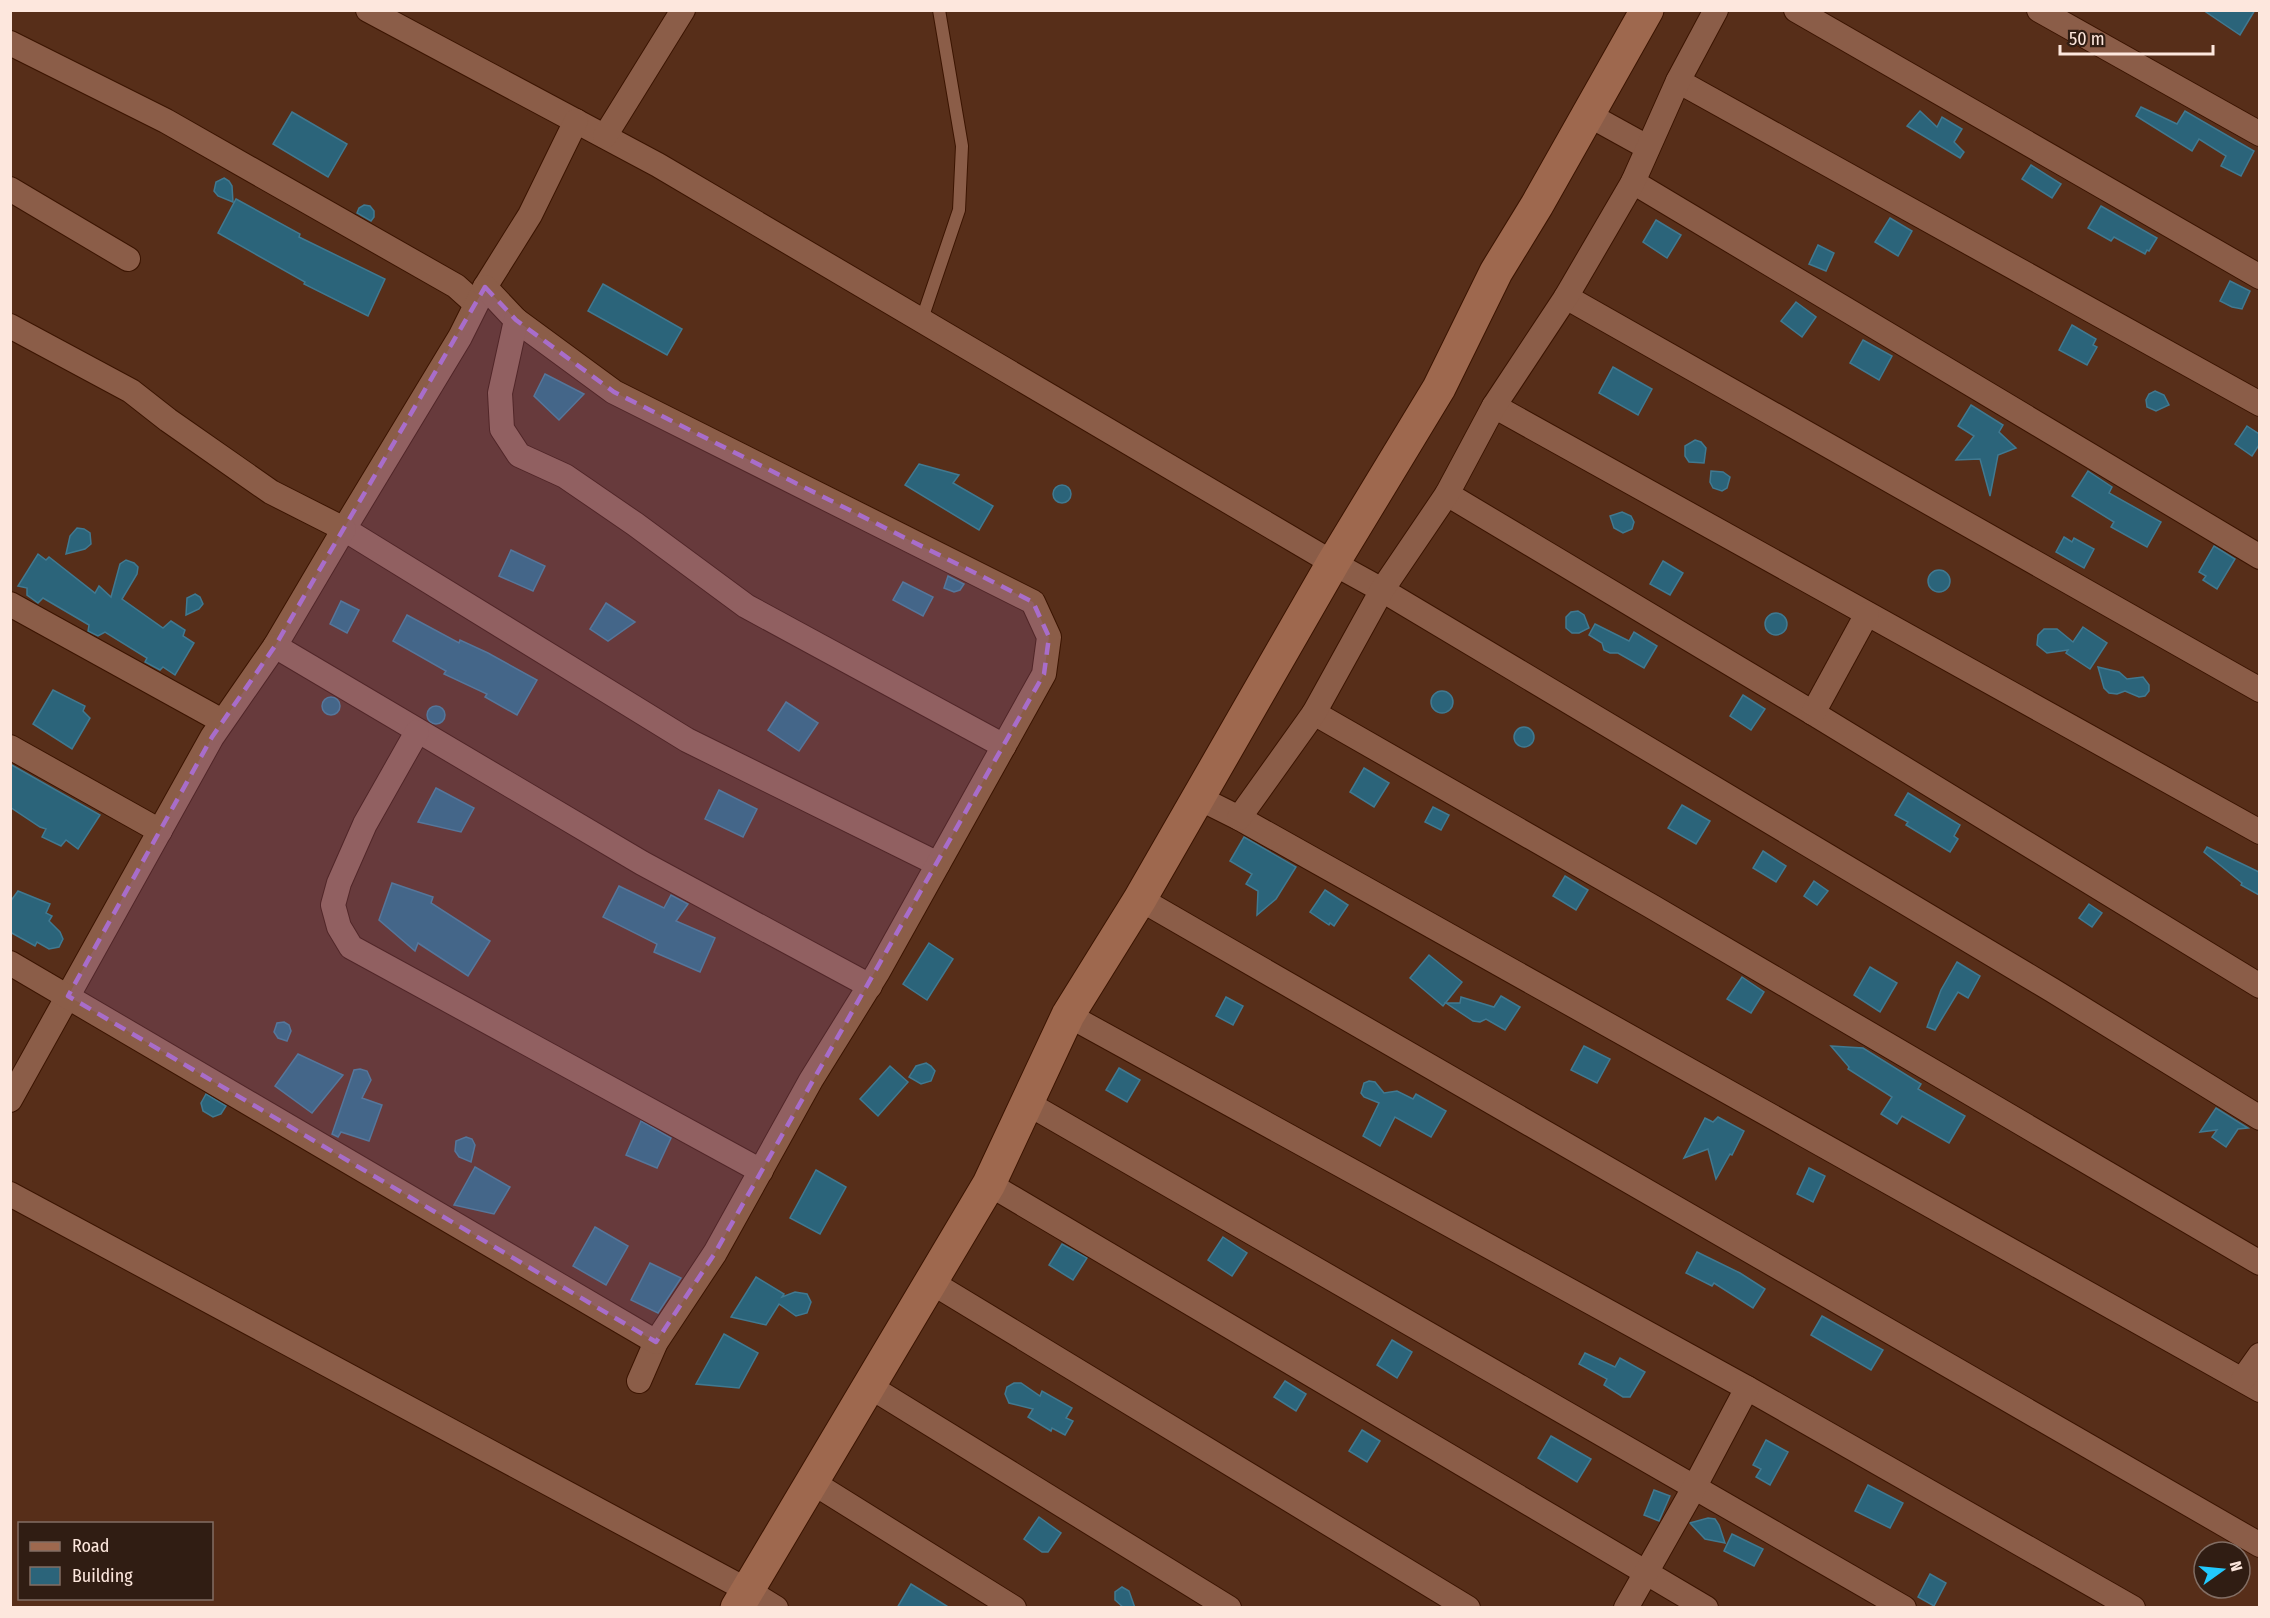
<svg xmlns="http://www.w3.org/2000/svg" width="2270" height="1618" font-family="'Fira Sans Condensed',sans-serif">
<rect width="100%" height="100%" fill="#572e19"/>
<g fill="#2b647a" stroke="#417990" stroke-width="1.5">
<path d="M 2203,10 L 2255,10 L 2240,35 Z"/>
<path d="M 2141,107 L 2177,124 L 2185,111 L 2254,151 L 2241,176 L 2221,166 L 2226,156 L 2199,139 L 2192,151 L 2136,116 Z"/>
<path d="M 1920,111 L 1937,127 L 1942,117 L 1962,129 L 1954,142 L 1964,152 L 1960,158 L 1907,126 Z"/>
<path d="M 292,112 L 347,144 L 328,177 L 273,144 Z"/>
<path d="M 2031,165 L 2061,184 L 2052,198 L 2022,179 Z"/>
<path d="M 224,178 L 229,181 L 232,186 L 233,202 L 218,196 L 214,191 L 216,182 Z"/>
<path d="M 236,199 L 300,234 L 299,237 L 385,279 L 368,316 L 304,284 L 305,282 L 218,233 Z"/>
<path d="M 364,205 L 370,206 L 374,211 L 374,217 L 371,221 L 357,213 L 359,208 Z"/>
<path d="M 2101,206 L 2157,238 L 2149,251 L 2147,250 L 2145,254 L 2114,237 L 2111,241 L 2088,228 Z"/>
<path d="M 1890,218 L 1912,231 L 1898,256 L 1875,242 Z"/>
<path d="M 1656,220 L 1681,235 L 1667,258 L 1643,242 Z"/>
<path d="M 1818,245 L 1834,253 L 1826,271 L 1809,264 Z"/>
<path d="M 2230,281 L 2250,291 L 2242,309 L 2232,307 L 2220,301 Z"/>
<path d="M 603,284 L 682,329 L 667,355 L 588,311 Z"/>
<path d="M 1796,302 L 1816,317 L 1802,337 L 1781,321 Z"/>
<path d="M 2072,325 L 2096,339 L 2093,345 L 2097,347 L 2087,365 L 2059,350 Z"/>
<path d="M 1863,340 L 1892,356 L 1879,380 L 1850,363 Z"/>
<path d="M 1613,367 L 1652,389 L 1638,415 L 1599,393 Z"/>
<path d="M 545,374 L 584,394 L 559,420 L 534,396 Z"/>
<path d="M 2155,391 L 2164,395 L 2169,405 L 2156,411 L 2147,407 L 2146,400 L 2149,394 Z"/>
<path d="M 1971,405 L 2003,425 L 1999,432 L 2016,448 L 1998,455 L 1990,496 L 1980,459 L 1956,460 L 1974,436 L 1958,426 Z"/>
<path d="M 2247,426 L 2259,434 L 2259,445 L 2252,456 L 2235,444 Z"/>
<path d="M 1695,440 L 1701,442 L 1706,448 L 1704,463 L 1689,462 L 1685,456 L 1685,446 Z"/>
<path d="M 919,464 L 959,475 L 953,483 L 993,506 L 979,530 L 905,485 Z"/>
<path d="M 1711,471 L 1723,472 L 1730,477 L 1727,488 L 1722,491 L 1713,488 L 1710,482 Z"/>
<path d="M 2088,471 L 2112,487 L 2109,493 L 2161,522 L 2147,547 L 2111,527 L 2114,522 L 2072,496 Z"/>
<circle cx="1062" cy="494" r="9"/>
<path d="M 1622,512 L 1631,516 L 1634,522 L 1632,529 L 1623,533 L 1614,528 L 1610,516 Z"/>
<path d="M 77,528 L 84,529 L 90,533 L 91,544 L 85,549 L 66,554 L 70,536 Z"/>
<path d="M 2064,537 L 2072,542 L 2074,538 L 2094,549 L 2084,568 L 2056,552 Z"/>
<path d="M 2214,546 L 2235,559 L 2217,589 L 2203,580 L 2206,576 L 2199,572 Z"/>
<path d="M 511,550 L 545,566 L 533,591 L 499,576 Z"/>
<path d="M 38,554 L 46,560 L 49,557 L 95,593 L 99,586 L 111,597 L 120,564 L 126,560 L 134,563 L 138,567 L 137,574 L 122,599 L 163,628 L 171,621 L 185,630 L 183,636 L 194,643 L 175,675 L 163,667 L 160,670 L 145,662 L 147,658 L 105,632 L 98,636 L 88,631 L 89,625 L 43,598 L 38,603 L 27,595 L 27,588 L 18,586 Z"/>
<path d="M 1663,561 L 1683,573 L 1670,595 L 1650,584 Z"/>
<circle cx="1939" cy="581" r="11"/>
<path d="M 948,576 L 964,584 L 960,590 L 954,592 L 944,588 Z"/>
<path d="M 903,582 L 933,597 L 923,616 L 893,600 Z"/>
<path d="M 195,594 L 200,597 L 203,604 L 199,609 L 186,615 L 187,598 Z"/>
<path d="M 341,601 L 359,610 L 347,633 L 330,624 Z"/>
<path d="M 606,603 L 635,622 L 608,641 L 590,629 Z"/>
<path d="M 1578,611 L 1584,615 L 1589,628 L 1579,633 L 1572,633 L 1566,628 L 1566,617 L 1571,612 Z"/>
<circle cx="1776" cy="624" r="11"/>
<path d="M 407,615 L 459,643 L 460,640 L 488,653 L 537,680 L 517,715 L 485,697 L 487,694 L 444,674 L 446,671 L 393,641 Z"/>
<path d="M 1595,624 L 1629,641 L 1634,632 L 1657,646 L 1644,668 L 1618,653 L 1610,653 L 1604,650 L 1602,643 L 1589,635 Z"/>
<path d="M 2083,627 L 2107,643 L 2090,669 L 2066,653 L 2068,650 L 2047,653 L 2037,645 L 2038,635 L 2044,629 L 2057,629 L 2073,642 Z"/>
<path d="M 2098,667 L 2119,672 L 2127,679 L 2143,677 L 2149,685 L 2149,691 L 2145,696 L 2139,697 L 2125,691 L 2117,694 L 2109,693 L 2104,688 Z"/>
<path d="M 53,690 L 85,706 L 83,711 L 90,718 L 72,749 L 33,724 Z"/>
<circle cx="1442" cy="702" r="11"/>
<path d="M 1743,695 L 1765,709 L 1751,730 L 1730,716 Z"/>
<circle cx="331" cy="706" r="9"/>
<path d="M 786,702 L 818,723 L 799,751 L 768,730 Z"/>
<circle cx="436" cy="715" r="9"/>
<circle cx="1524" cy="737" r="10"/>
<path d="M 10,764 L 100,815 L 78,849 L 66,840 L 61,846 L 42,837 L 46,829 L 40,827 L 10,807 Z"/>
<path d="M 1364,768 L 1389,783 L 1374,807 L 1350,792 Z"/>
<path d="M 436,788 L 474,808 L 461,832 L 418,822 Z"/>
<path d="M 719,790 L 757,809 L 743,837 L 705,819 Z"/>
<path d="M 1908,793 L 1960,825 L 1954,836 L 1958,839 L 1950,852 L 1906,825 L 1908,822 L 1895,815 Z"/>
<path d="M 1682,805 L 1710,821 L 1696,844 L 1668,828 Z"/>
<path d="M 1433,807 L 1449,815 L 1441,830 L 1425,822 Z"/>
<path d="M 1244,837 L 1296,867 L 1276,899 L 1257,915 L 1258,891 L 1246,884 L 1252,874 L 1230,861 Z"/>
<path d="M 2207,847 L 2259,872 L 2259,895 L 2241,885 L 2242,883 L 2204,852 Z"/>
<path d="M 1763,851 L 1786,866 L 1776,882 L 1753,868 Z"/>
<path d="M 1565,876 L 1588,890 L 1576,910 L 1553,896 Z"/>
<path d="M 1814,881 L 1828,891 L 1817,905 L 1804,896 Z"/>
<path d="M 392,883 L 433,897 L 431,903 L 490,941 L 468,976 L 418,943 L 415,951 L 379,920 Z"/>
<path d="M 619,886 L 664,908 L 671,895 L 688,904 L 676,921 L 715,938 L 700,972 L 654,952 L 657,944 L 603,917 Z"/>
<path d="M 1325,890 L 1348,905 L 1334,926 L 1330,923 L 1329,925 L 1310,912 Z"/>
<path d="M 18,891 L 50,904 L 46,913 L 52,916 L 49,921 L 60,932 L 63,939 L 59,947 L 49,949 L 37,942 L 35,946 L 10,932 L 10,902 Z"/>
<path d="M 2089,904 L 2102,913 L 2092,927 L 2079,918 Z"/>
<path d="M 929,943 L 953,959 L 927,1000 L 903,984 Z"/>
<path d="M 1429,955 L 1462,982 L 1443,1006 L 1410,978 Z"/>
<path d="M 1957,962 L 1980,976 L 1968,998 L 1958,992 L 1935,1030 L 1927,1027 L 1941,990 Z"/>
<path d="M 1870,967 L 1897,983 L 1880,1012 L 1854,995 Z"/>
<path d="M 1742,977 L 1764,992 L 1751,1013 L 1727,999 Z"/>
<path d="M 1501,996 L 1520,1007 L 1505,1030 L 1486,1019 L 1480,1022 L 1473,1021 L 1446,1003 L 1460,1003 L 1461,997 L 1494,1007 Z"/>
<path d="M 1226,997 L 1243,1006 L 1233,1025 L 1216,1016 Z"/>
<path d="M 284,1022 L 289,1025 L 291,1031 L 287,1041 L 278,1038 L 274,1032 L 277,1023 Z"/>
<path d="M 1584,1046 L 1610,1059 L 1597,1083 L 1571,1070 Z"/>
<path d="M 1831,1046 L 1863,1048 L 1921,1084 L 1918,1089 L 1965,1116 L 1949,1143 L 1902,1116 L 1897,1124 L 1881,1114 L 1892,1097 L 1848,1069 L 1849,1067 Z"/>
<path d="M 298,1054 L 343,1075 L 312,1113 L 275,1086 Z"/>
<path d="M 926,1063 L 931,1066 L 935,1071 L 931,1081 L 921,1084 L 909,1077 L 916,1066 Z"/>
<path d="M 890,1066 L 908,1082 L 878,1116 L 860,1099 Z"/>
<path d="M 1119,1068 L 1140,1080 L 1127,1102 L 1106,1090 Z"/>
<path d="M 360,1069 L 367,1071 L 371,1080 L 362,1098 L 382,1105 L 369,1141 L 341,1132 L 338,1137 L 332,1134 L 354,1070 Z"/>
<path d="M 1369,1081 L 1375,1082 L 1384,1093 L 1397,1091 L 1413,1099 L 1416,1094 L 1446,1111 L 1431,1137 L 1395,1117 L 1380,1146 L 1363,1136 L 1379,1103 L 1364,1097 L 1361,1093 L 1364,1083 Z"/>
<path d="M 206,1094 L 226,1106 L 221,1114 L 213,1117 L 203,1111 L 201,1103 Z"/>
<path d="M 2216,1108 L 2248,1128 L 2238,1129 L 2226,1147 L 2212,1137 L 2217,1130 L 2200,1132 Z"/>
<path d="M 1718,1117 L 1744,1131 L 1732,1155 L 1730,1154 L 1716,1179 L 1708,1149 L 1684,1158 L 1705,1118 L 1713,1122 Z"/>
<path d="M 641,1121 L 671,1138 L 657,1168 L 626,1155 Z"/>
<path d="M 466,1137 L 472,1139 L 475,1145 L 471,1162 L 459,1157 L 455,1151 L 456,1141 Z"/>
<path d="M 475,1167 L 510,1187 L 494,1214 L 454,1205 Z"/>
<path d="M 1809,1168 L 1825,1176 L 1813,1202 L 1797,1194 Z"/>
<path d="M 816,1170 L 846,1187 L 820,1234 L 790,1218 Z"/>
<path d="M 595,1227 L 628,1246 L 606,1285 L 573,1266 Z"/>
<path d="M 1223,1237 L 1247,1253 L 1232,1276 L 1208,1260 Z"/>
<path d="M 1062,1244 L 1087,1258 L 1073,1280 L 1049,1265 Z"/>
<path d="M 1697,1252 L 1740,1273 L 1765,1289 L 1753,1308 L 1714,1283 L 1712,1286 L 1686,1273 Z"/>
<path d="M 650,1263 L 681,1278 L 658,1313 L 631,1300 Z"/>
<path d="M 756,1277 L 784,1294 L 782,1297 L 795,1292 L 807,1294 L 811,1302 L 807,1313 L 796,1316 L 779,1304 L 766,1325 L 731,1317 Z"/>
<path d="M 1822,1316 L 1883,1350 L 1871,1370 L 1811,1335 Z"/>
<path d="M 724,1334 L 758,1353 L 739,1388 L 696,1384 Z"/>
<path d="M 1392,1340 L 1412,1352 L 1397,1378 L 1377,1365 Z"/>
<path d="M 1585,1353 L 1615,1367 L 1620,1358 L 1645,1372 L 1630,1397 L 1623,1397 L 1604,1385 L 1607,1379 L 1579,1364 Z"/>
<path d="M 1285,1381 L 1306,1394 L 1296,1411 L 1274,1397 Z"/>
<path d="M 1014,1383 L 1021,1383 L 1040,1396 L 1042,1391 L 1072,1408 L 1066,1418 L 1073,1421 L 1065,1435 L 1052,1428 L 1051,1431 L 1028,1417 L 1033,1409 L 1009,1403 L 1005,1394 L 1007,1387 Z"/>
<path d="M 1362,1430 L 1380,1441 L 1367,1462 L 1349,1451 Z"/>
<path d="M 1551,1436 L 1591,1459 L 1577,1482 L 1538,1458 Z"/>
<path d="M 1766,1440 L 1788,1452 L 1770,1485 L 1756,1477 L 1761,1469 L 1753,1465 Z"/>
<path d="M 1868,1485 L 1903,1503 L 1890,1528 L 1855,1511 Z"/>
<path d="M 1654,1490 L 1670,1496 L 1659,1521 L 1644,1515 Z"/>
<path d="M 1039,1517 L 1061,1533 L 1048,1552 L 1042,1552 L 1024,1539 Z"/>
<path d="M 1708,1518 L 1715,1519 L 1719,1525 L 1725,1543 L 1705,1539 L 1690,1523 Z"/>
<path d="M 1732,1534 L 1763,1549 L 1754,1566 L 1724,1551 Z"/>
<path d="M 1930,1574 L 1946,1583 L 1934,1606 L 1918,1597 Z"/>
<path d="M 911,1584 L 950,1608 L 897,1608 Z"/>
<path d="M 1122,1587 L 1129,1591 L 1135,1608 L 1124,1608 L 1115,1600 L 1115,1592 Z"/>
</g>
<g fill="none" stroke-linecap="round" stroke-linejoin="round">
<g stroke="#3b1401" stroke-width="14">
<path id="lane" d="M 922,319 L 959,210 L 962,146 L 939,10"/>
</g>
<g stroke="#3b1401" stroke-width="26">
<g id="street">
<path d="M 368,10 L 658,165 L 1333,563 L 1382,590 L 2052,990 L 2260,1118"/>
<path d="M 1796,10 L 2260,277"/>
<path d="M 2039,10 L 2260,134"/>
<path d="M 10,43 L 166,121 L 456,286 L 476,304"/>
<path d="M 1678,81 L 2260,404"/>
<path d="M 1589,115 L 1647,147"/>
<path d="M 576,121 L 530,215 L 485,287 L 460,337 L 344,529 L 687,740 L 938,864"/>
<path d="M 605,136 L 683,10"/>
<path d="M 1633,182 L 2260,557"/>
<path d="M 10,189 L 128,259"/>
<path d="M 485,287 L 516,320 L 614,392 L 1033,602 L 1049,637 L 1044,674 L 878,972 L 811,1080 L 715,1253 L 656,1342 L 639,1381"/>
<path d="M 1566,297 L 2260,690"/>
<path d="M 516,320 L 500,393 L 502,429 L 519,455 L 565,476 L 635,524 L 746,606 L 1004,746"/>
<path d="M 10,326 L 131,391 L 168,420 L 271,492 L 344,529 L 275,646 L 212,737 L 10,1100"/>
<path d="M 1494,406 L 2260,832"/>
<path d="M 1447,494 L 1813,713 L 2260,986"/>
<path d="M 10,604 L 222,721"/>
<path d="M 275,646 L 642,863 L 870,986"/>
<path d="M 1314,713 L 1651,906 L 2260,1263"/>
<path d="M 1813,713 L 1867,614"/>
<path d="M 417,732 L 365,824 L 339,883 L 333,905 L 339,927 L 351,947 L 761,1171"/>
<path d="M 10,747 L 160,831"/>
<path d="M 1197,797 L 1239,818 L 2260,1390"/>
<path d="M 1239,818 L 1314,713 L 1382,590 L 1447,494 L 1494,406 L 1566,297 L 1633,182 L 1678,81 L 1716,10"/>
<path d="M 1140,899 L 2260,1545"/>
<path d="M 10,963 L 656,1342"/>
<path d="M 1068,1015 L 1747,1388 L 2133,1608"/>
<path d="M 1027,1103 L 1904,1608"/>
<path d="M 989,1184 L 1706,1608"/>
<path d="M 10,1194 L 747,1590 L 776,1608"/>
<path d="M 931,1282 L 1468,1608"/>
<path d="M 2243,1379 L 2260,1355"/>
<path d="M 869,1386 L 1229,1608"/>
<path d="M 812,1482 L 1014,1608"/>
<path d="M 1626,1608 L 1694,1488 L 1747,1388"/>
</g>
</g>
<g stroke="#3b1401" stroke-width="35">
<path id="secondary" d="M 737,1608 L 989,1184 L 1068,1015 L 1140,899 L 1333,563 L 1439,388 L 1496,272 L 1537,205 L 1647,10"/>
</g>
<use href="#lane" stroke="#8b5d48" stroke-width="12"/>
<use href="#street" stroke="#8b5d48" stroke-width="24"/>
<use href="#secondary" stroke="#9e684e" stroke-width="33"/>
</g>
<path fill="#a86dca" fill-opacity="0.2" stroke="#a86dca" stroke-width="4.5" stroke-dasharray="12 8" stroke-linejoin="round" d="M 485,287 L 516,320 L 614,392 L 1033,602 L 1049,637 L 1044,674 L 715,1253 L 656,1342 L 68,996 L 212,737 L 275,646 Z"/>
<rect width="2270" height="1618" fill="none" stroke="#fde7dd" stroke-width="24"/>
<rect x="18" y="1522" width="195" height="78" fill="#301d13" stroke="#826e64" stroke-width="1.5"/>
<rect x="30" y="1542" width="30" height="9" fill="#9e684e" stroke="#826e64" stroke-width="1.5"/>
<text x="72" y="1552" font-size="18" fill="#fde7dd">Road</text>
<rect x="30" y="1567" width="30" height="18" fill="#2b647a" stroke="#826e64" stroke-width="1.5"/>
<text x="72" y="1582" font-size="18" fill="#fde7dd">Building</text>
<g transform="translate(2222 1570) rotate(75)"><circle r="28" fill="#301d13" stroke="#826e64" stroke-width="1.5"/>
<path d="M0-4.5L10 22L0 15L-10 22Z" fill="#22c9fd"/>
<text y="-9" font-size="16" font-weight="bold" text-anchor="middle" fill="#fde7dd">N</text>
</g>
<path d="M2060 45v9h153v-9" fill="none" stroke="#fde7dd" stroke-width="3"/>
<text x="2069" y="45" font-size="18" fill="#fde7dd" stroke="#301d13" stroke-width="4.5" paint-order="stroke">50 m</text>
</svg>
